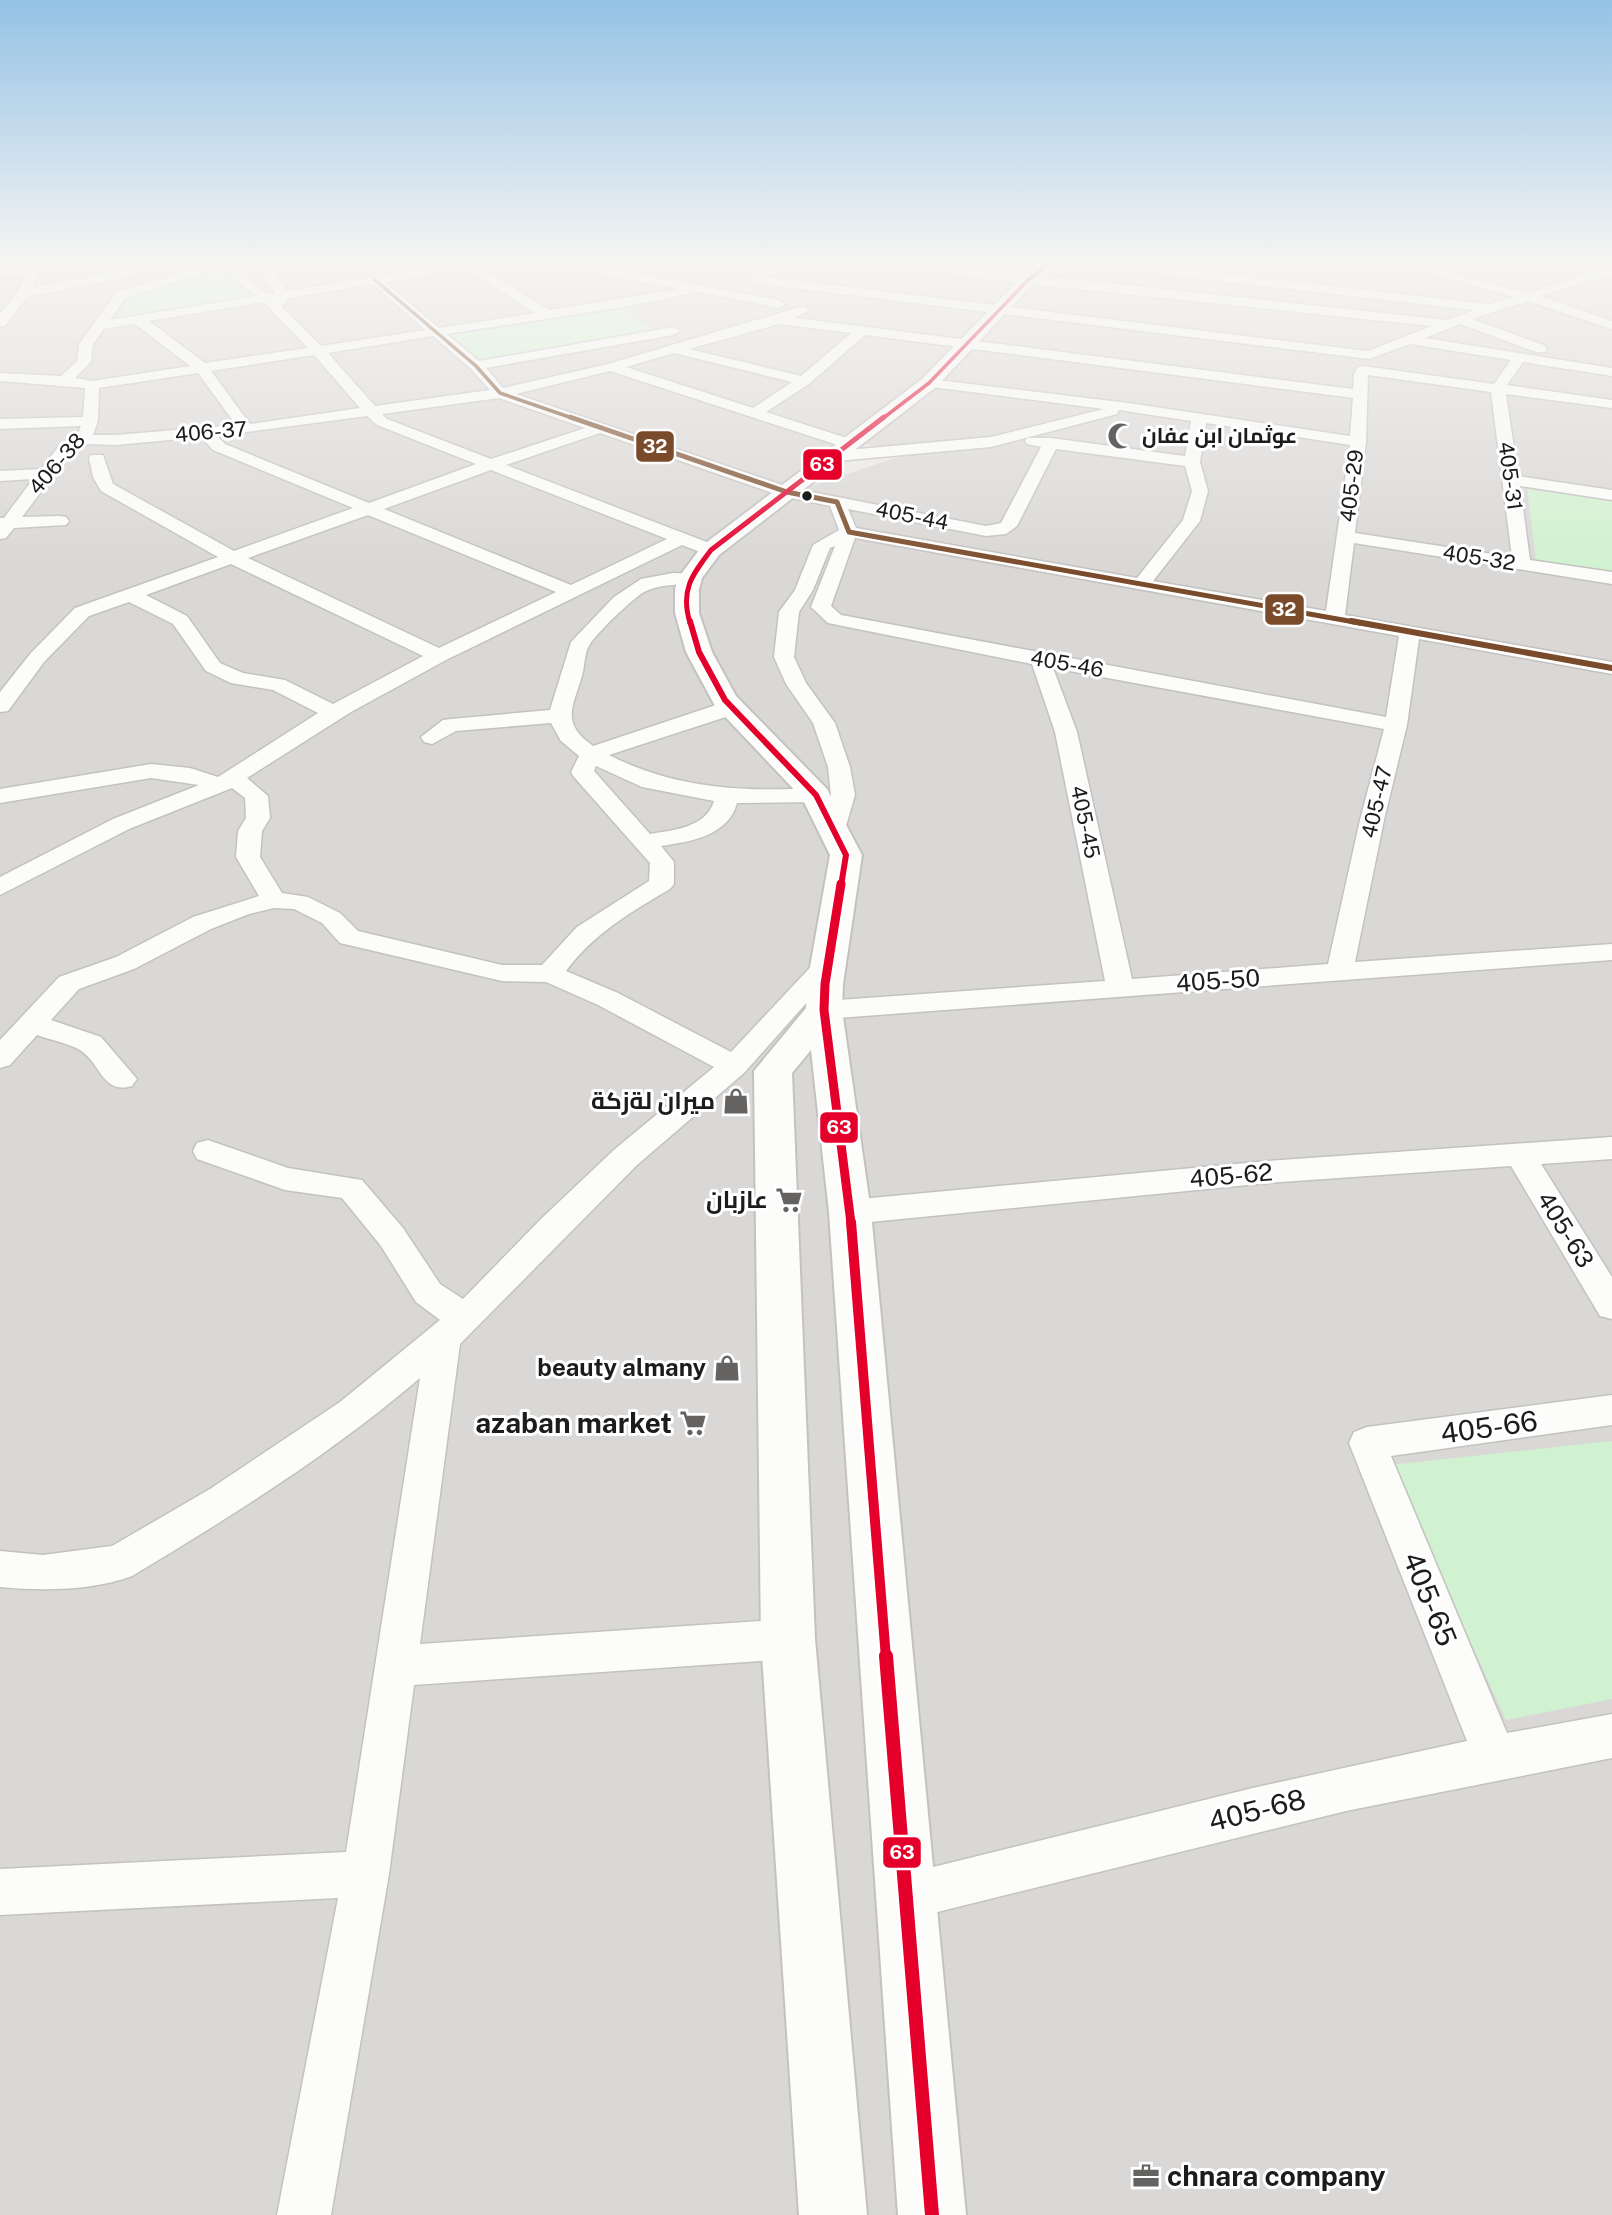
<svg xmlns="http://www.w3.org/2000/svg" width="1612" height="2215" font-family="'Public Sans',Cairo,sans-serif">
<rect width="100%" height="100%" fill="#ebe8e4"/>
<path fill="#dad8d6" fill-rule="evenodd" d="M 0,259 L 1612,259 L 1612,2215 L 0,2215 ZM 860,442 L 904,455 L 794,492 Z"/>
<path fill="#f6f4de" d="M 1108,259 L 1246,259 L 1237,273 Z"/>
<g fill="#d1f2d0">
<path d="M 212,268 L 225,272 L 248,297 L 118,319 L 129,296 Z"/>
<path d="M 622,308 L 657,332 L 482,362 L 449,334 Z"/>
<path d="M 1527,488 L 1612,500 L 1612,572 L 1536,560 Z"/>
<path d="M 1612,1441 L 1612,1699 L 1506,1720 L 1390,1465 Z"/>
</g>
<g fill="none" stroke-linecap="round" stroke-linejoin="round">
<g stroke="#c3c2c0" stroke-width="3">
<g id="minor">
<path d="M 35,259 L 47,259 L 32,288 L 156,263 L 162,267 L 156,271 L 27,297 L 5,326 L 0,327 L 0,314 L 17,293 L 27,275 L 0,276 L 0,268 L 31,267 Z"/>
<path d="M 208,259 L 222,259 L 268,294 L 275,293 L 252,259 L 264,259 L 287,291 L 482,259 L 511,259 L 479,267 L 550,310 L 679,289 L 542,263 L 536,259 L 562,259 L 779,300 L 785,304 L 779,308 L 698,292 L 630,306 L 447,334 L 479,361 L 673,327 L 680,331 L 673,335 L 486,368 L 503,388 L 608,364 L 803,306 L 809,310 L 795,318 L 1353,389 L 1354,374 L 1358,367 L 1363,366 L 1494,384 L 1511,360 L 1410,344 L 1369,359 L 752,283 L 746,279 L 756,273 L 696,263 L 690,259 L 717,259 L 769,268 L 794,259 L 811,259 L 767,277 L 1368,351 L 1432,326 L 1028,284 L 859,263 L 853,259 L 889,259 L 1447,320 L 1474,310 L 1061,263 L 1055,259 L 1094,259 L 1489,304 L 1514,297 L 1382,259 L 1402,259 L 1527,293 L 1587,274 L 1612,270 L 1612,278 L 1593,280 L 1541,296 L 1612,321 L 1612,329 L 1528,301 L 1472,319 L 1546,346 L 1546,352 L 1536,352 L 1460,324 L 1425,338 L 1612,368 L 1612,376 L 1523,362 L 1507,385 L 1612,400 L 1612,408 L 1506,394 L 1518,476 L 1612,490 L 1612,500 L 1520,486 L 1530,560 L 1612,572 L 1612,584 L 1354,543 L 1345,615 L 1612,662 L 1612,674 L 1419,639 L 1407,725 L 1384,820 L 1355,962 L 1612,944 L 1612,960 L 824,1019 L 814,1016 L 810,1010 L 814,1004 L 824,1001 L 1105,981 L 1055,732 L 1032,664 L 828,623 L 811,607 L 835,546 L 830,548 L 813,590 L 799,612 L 794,657 L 806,683 L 835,723 L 850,767 L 855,795 L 843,836 L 827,836 L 823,831 L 831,795 L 828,767 L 813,723 L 786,684 L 774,657 L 779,612 L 795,590 L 813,545 L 839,530 L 830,506 L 781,496 L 600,433 L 506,465 L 717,546 L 720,550 L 717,554 L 705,554 L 682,545 L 446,660 L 351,712 L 247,778 L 268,796 L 270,818 L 262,831 L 260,857 L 282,893 L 308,897 L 340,913 L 358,931 L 502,965 L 542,965 L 577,927 L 649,881 L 650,863 L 574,777 L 571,772 L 579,756 L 561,741 L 551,723 L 456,731 L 432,744 L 424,742 L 421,737 L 443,720 L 451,719 L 550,710 L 571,642 L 614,597 L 641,579 L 673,573 L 697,574 L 699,578 L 697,582 C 679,586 661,583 644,592 C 632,599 597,633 590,644 C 584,653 585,666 582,676 C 573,707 560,723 593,746 L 725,702 L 741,702 L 744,707 L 741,712 L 609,755 C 676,789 743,792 816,788 L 824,790 L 828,795 L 824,800 L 816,802 L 737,803 C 728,836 690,842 661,846 L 674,862 L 674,884 L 670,889 C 631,912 593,934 566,971 L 618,993 L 731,1052 L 820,957 L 829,955 L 838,957 L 842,963 L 744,1073 L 637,1165 L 460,1344 L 420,1644 L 788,1619 L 802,1625 L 809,1639 L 802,1653 L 788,1659 L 414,1685 L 389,1874 L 331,2215 L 277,2215 L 338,1898 L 0,1915 L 0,1869 L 346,1852 L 420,1378 C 331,1454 232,1516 132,1576 C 91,1591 43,1591 0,1587 L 0,1551 L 43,1555 L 112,1546 L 210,1489 L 340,1402 L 440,1320 L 416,1302 L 381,1246 L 342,1198 L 285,1190 L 197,1159 L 193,1151 L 197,1143 L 208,1140 L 288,1168 L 362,1180 L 403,1228 L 440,1284 L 463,1299 L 542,1218 L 615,1149 L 714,1067 L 598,1005 L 546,982 L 502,981 L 340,943 L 322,923 L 294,909 L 274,908 L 249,914 L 211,929 L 134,969 L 79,989 L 51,1020 L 101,1037 L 137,1079 L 132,1086 C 102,1095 101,1063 80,1050 C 68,1043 50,1040 37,1035 L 10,1065 L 0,1068 L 0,1040 L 59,977 L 116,957 L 193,917 L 259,896 L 236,857 L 238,831 L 246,818 L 245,798 L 232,788 L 129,829 L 0,895 L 0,877 L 113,819 L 199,785 L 151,778 L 0,803 L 0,789 L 151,764 L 190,768 L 218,777 L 318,713 L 273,690 L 231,683 L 206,671 L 173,624 L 129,602 L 89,616 L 44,662 L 8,711 L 0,712 L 0,692 L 30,654 L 75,608 L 218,557 L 101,491 L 93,477 L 89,458 L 91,455 L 103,455 L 113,484 L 234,551 L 353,508 L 213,450 L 201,437 L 116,445 L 87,444 L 71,452 L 22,517 L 60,516 L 66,517 L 69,521 L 66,525 L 14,528 L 6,538 L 0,539 L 0,518 L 4,518 L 33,479 L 0,481 L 0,471 L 41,469 L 59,446 L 77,436 L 81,426 L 0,429 L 0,419 L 83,417 L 85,388 L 0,381 L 0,373 L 61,376 L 77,361 L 79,344 L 117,292 L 212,263 ZM 220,268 L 256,296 L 110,320 L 125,298 ZM 466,269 L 535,313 L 439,328 L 385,282 ZM 373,284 L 425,330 L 321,346 L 282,307 L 289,298 ZM 263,302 L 308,348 L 205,363 L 149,321 ZM 135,324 L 190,366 L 92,381 L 75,378 L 91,362 L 93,344 L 104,329 ZM 779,324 L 851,333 L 801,376 L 689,349 ZM 865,335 L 1353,398 L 1350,436 L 1128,403 L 929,379 L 922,383 L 924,386 L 1104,409 L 991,437 L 837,451 L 829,456 L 837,461 L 991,447 L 1117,414 L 1119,410 L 1191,421 L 1185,456 L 1051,438 L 1027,438 L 1025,441 L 1027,444 L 1041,447 L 1001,523 L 986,526 L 791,488 L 516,394 L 610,371 L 850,449 L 856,447 L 858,444 L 856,441 L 766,412 L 809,384 ZM 433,336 L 471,369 L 490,390 L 375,406 L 328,353 ZM 674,353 L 792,382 L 753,408 L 626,367 ZM 314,355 L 360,408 L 250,424 L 211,371 ZM 198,373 L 236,425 L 116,435 L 93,435 L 98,421 L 99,388 ZM 1368,375 L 1491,392 L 1512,557 L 1355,533 L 1366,442 ZM 499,398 L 585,428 L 491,459 L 387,419 L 382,414 ZM 367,416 L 377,425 L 476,464 L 369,503 L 225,444 L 217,436 ZM 1206,423 L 1350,445 L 1326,611 L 1153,581 L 1200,521 L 1208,491 L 1200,462 ZM 1056,449 L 1185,466 L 1192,491 L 1183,520 L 1137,578 L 856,528 L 848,509 L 986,536 L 1006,534 L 1017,526 ZM 491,470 L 667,539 L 571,585 L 384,509 ZM 368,515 L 556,592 L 439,648 L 248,558 ZM 855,538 L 1399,636 L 1386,717 L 841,615 L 831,606 ZM 231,564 L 423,656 L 333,704 L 285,680 L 243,673 L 220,663 L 187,616 L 146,595 ZM 1053,668 L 1384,729 L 1360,820 L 1328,964 L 1132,979 L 1077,732 ZM 596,766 L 642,787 L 714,801 C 706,828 673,830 650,834 L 594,771 Z"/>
<path d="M 1612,1137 L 1612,1159 L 1541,1164 L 1612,1277 L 1612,1319 L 1600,1316 L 1511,1166 L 1268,1183 L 850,1224 L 839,1220 L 834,1212 L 839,1204 L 850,1200 L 1268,1161 Z"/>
<path d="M 1612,1395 L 1612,1425 L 1391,1456 L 1507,1733 L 1612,1714 L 1612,1758 L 1346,1811 L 905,1920 L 889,1913 L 882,1897 L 889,1881 L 905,1874 L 1257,1787 L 1467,1741 L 1349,1443 L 1354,1432 L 1367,1427 Z"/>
</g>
</g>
<g stroke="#c3c2c0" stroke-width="4">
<path id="tertiary" d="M 1045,259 L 1063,259 L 1034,283 L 936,387 L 719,555 L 702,578 L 699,589 L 699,613 L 712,652 L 736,696 L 827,789 L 862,855 L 843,984 L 842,1010 L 871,1212 L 966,2215 L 898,2215 L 829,1212 L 811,1050 L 792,1073 L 815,1639 L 867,2215 L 799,2215 L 761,1639 L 754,1071 L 806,1008 L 807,984 L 830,855 L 802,798 L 715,706 L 686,652 L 675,613 L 675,589 L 678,578 L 703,545 L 922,379 L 1022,277 Z"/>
</g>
<use href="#minor" fill="#fcfcfb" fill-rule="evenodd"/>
<use href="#tertiary" fill="#fcfcfb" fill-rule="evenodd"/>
<g stroke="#fff" stroke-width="6">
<path id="bus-1-far2" d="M 375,280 L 476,366 L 500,393 L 575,419"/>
</g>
<g stroke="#fff" stroke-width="8">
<path id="bus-1-far1" d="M 570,417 L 787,492 L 837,502 L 849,532 L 1360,623"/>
</g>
<g stroke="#fff" stroke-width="10">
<path id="bus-1" d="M 1351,621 L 1612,668"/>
</g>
<g stroke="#fff" stroke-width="6">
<path id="bus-2-far5" d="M 882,419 L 929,383 L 1028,280 L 1055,259"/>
</g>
<g stroke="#fff" stroke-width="8">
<path id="bus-2-far4" d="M 690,623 C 680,590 692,575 711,550 L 884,417"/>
</g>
<g stroke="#fff" stroke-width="10">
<path id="bus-2-far3" d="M 690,621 L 699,652 L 725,700 L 816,795 L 846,855 L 841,886"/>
</g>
<g stroke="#fff" stroke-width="14">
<path id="bus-2-far2" d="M 841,884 L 825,984 L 824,1010 L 851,1223"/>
</g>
<g stroke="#fff" stroke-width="16">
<path id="bus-2-far1" d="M 851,1222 L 886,1658"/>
</g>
<g stroke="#fff" stroke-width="19">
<path id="bus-2" d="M 886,1656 L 932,2215"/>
</g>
<use href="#bus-1-far2" stroke="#7a4b2a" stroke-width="3.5"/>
<use href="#bus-1-far1" stroke="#7a4b2a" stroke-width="5"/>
<use href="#bus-1" stroke="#7a4b2a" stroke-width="6"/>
<use href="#bus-2-far5" stroke="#e4002b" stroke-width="3.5"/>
<use href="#bus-2-far4" stroke="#e4002b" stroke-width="5"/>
<use href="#bus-2-far3" stroke="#e4002b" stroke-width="6"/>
<use href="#bus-2-far2" stroke="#e4002b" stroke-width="9"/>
<use href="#bus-2-far1" stroke="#e4002b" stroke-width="10"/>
<use href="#bus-2" stroke="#e4002b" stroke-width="14"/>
</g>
<linearGradient id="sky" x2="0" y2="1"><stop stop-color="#94c2e5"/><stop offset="0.46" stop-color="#f6f5f3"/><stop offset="1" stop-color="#f6f5f3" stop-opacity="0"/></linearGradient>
<rect width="1612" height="569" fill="url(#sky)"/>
<defs>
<g id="mosque-bare" transform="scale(2.1)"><path d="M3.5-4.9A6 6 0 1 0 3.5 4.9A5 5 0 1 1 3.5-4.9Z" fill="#646362" stroke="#fff" stroke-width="2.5" paint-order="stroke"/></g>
<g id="shop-bare" transform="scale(2.1)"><path d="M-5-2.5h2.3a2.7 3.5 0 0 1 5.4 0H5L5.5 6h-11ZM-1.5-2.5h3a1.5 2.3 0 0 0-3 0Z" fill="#646362" stroke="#fff" stroke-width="2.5" paint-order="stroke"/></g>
<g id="supermarket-bare" transform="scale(2.1)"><path d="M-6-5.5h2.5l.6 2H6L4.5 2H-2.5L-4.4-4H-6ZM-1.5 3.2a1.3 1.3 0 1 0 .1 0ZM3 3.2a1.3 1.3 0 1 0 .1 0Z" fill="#646362" stroke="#fff" stroke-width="2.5" paint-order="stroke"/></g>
<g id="office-bare" transform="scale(2.1)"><path d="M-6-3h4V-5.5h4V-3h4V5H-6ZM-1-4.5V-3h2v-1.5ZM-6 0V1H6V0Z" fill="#646362" stroke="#fff" stroke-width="2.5" paint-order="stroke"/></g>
</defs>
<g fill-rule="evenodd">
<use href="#mosque-bare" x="1121" y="436"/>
<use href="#shop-bare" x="736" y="1101"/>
<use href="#supermarket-bare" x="789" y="1200"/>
<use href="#shop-bare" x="727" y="1368"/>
<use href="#supermarket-bare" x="693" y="1423"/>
<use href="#office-bare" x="1146" y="2176"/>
</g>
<circle fill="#1c1c1c" stroke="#fff" stroke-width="2.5" cx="807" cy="496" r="6"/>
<g text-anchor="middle" stroke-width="6" stroke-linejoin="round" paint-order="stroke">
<g font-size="21" fill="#1c1c1c" stroke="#fff">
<text transform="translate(211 432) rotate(-5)" y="7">406-37</text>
<text transform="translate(57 464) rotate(-49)" y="7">406-38</text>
<text transform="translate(1510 476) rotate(82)" y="7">405-31</text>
<text transform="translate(1352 486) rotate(-83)" y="7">405-29</text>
<text transform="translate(912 516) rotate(11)" y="7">405-44</text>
<text transform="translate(1479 558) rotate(9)" y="7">405-32</text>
<text transform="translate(1067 664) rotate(10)" y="7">405-46</text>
<text transform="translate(1377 802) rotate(-77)" y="7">405-47</text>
<text transform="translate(1085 822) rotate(78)" y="7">405-45</text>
</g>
<g font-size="21" font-weight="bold" fill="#1c1c1c" stroke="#fff" text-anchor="start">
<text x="1142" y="443">عوثمان ابن عفان</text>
</g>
<g font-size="24" fill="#1c1c1c" stroke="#fff">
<text transform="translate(1218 981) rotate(-4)" y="8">405-50</text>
<text transform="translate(1231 1176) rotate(-5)" y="8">405-62</text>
<text transform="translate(1565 1230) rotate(58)" y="8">405-63</text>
</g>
<g font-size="24" font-weight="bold" fill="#1c1c1c" stroke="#fff" text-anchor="end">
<text x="715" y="1109">ميران لةزكة</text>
<text x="768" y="1208">عازبان</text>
<text x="706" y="1376">beauty almany</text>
</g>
<g font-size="28" font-weight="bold" fill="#1c1c1c" stroke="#fff" text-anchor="end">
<text x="672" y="1433">azaban market</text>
<text x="1167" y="2186" text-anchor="start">chnara company</text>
</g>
<g font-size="28" fill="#1c1c1c" stroke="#fff">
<text transform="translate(1489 1427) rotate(-8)" y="10">405-66</text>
<text transform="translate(1430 1599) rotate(68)" y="10">405-65</text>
<text transform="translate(1257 1810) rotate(-14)" y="10">405-68</text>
</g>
</g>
<g stroke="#fff" stroke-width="2.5">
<rect x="635" y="430" width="40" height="33" rx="7" fill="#7a4b2a"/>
<rect x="802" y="448" width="41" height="33" rx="7" fill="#e4002b"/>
<rect x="1264" y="593" width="41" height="33" rx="7" fill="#7a4b2a"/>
<rect x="819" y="1111" width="40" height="33" rx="7" fill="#e4002b"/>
<rect x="882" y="1836" width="40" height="33" rx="7" fill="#e4002b"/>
</g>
<g font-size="19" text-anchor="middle" font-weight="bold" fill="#fff">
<text x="655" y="453">32</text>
<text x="822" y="471">63</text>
<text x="1284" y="616">32</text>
<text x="839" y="1134">63</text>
<text x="902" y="1859">63</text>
</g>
</svg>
